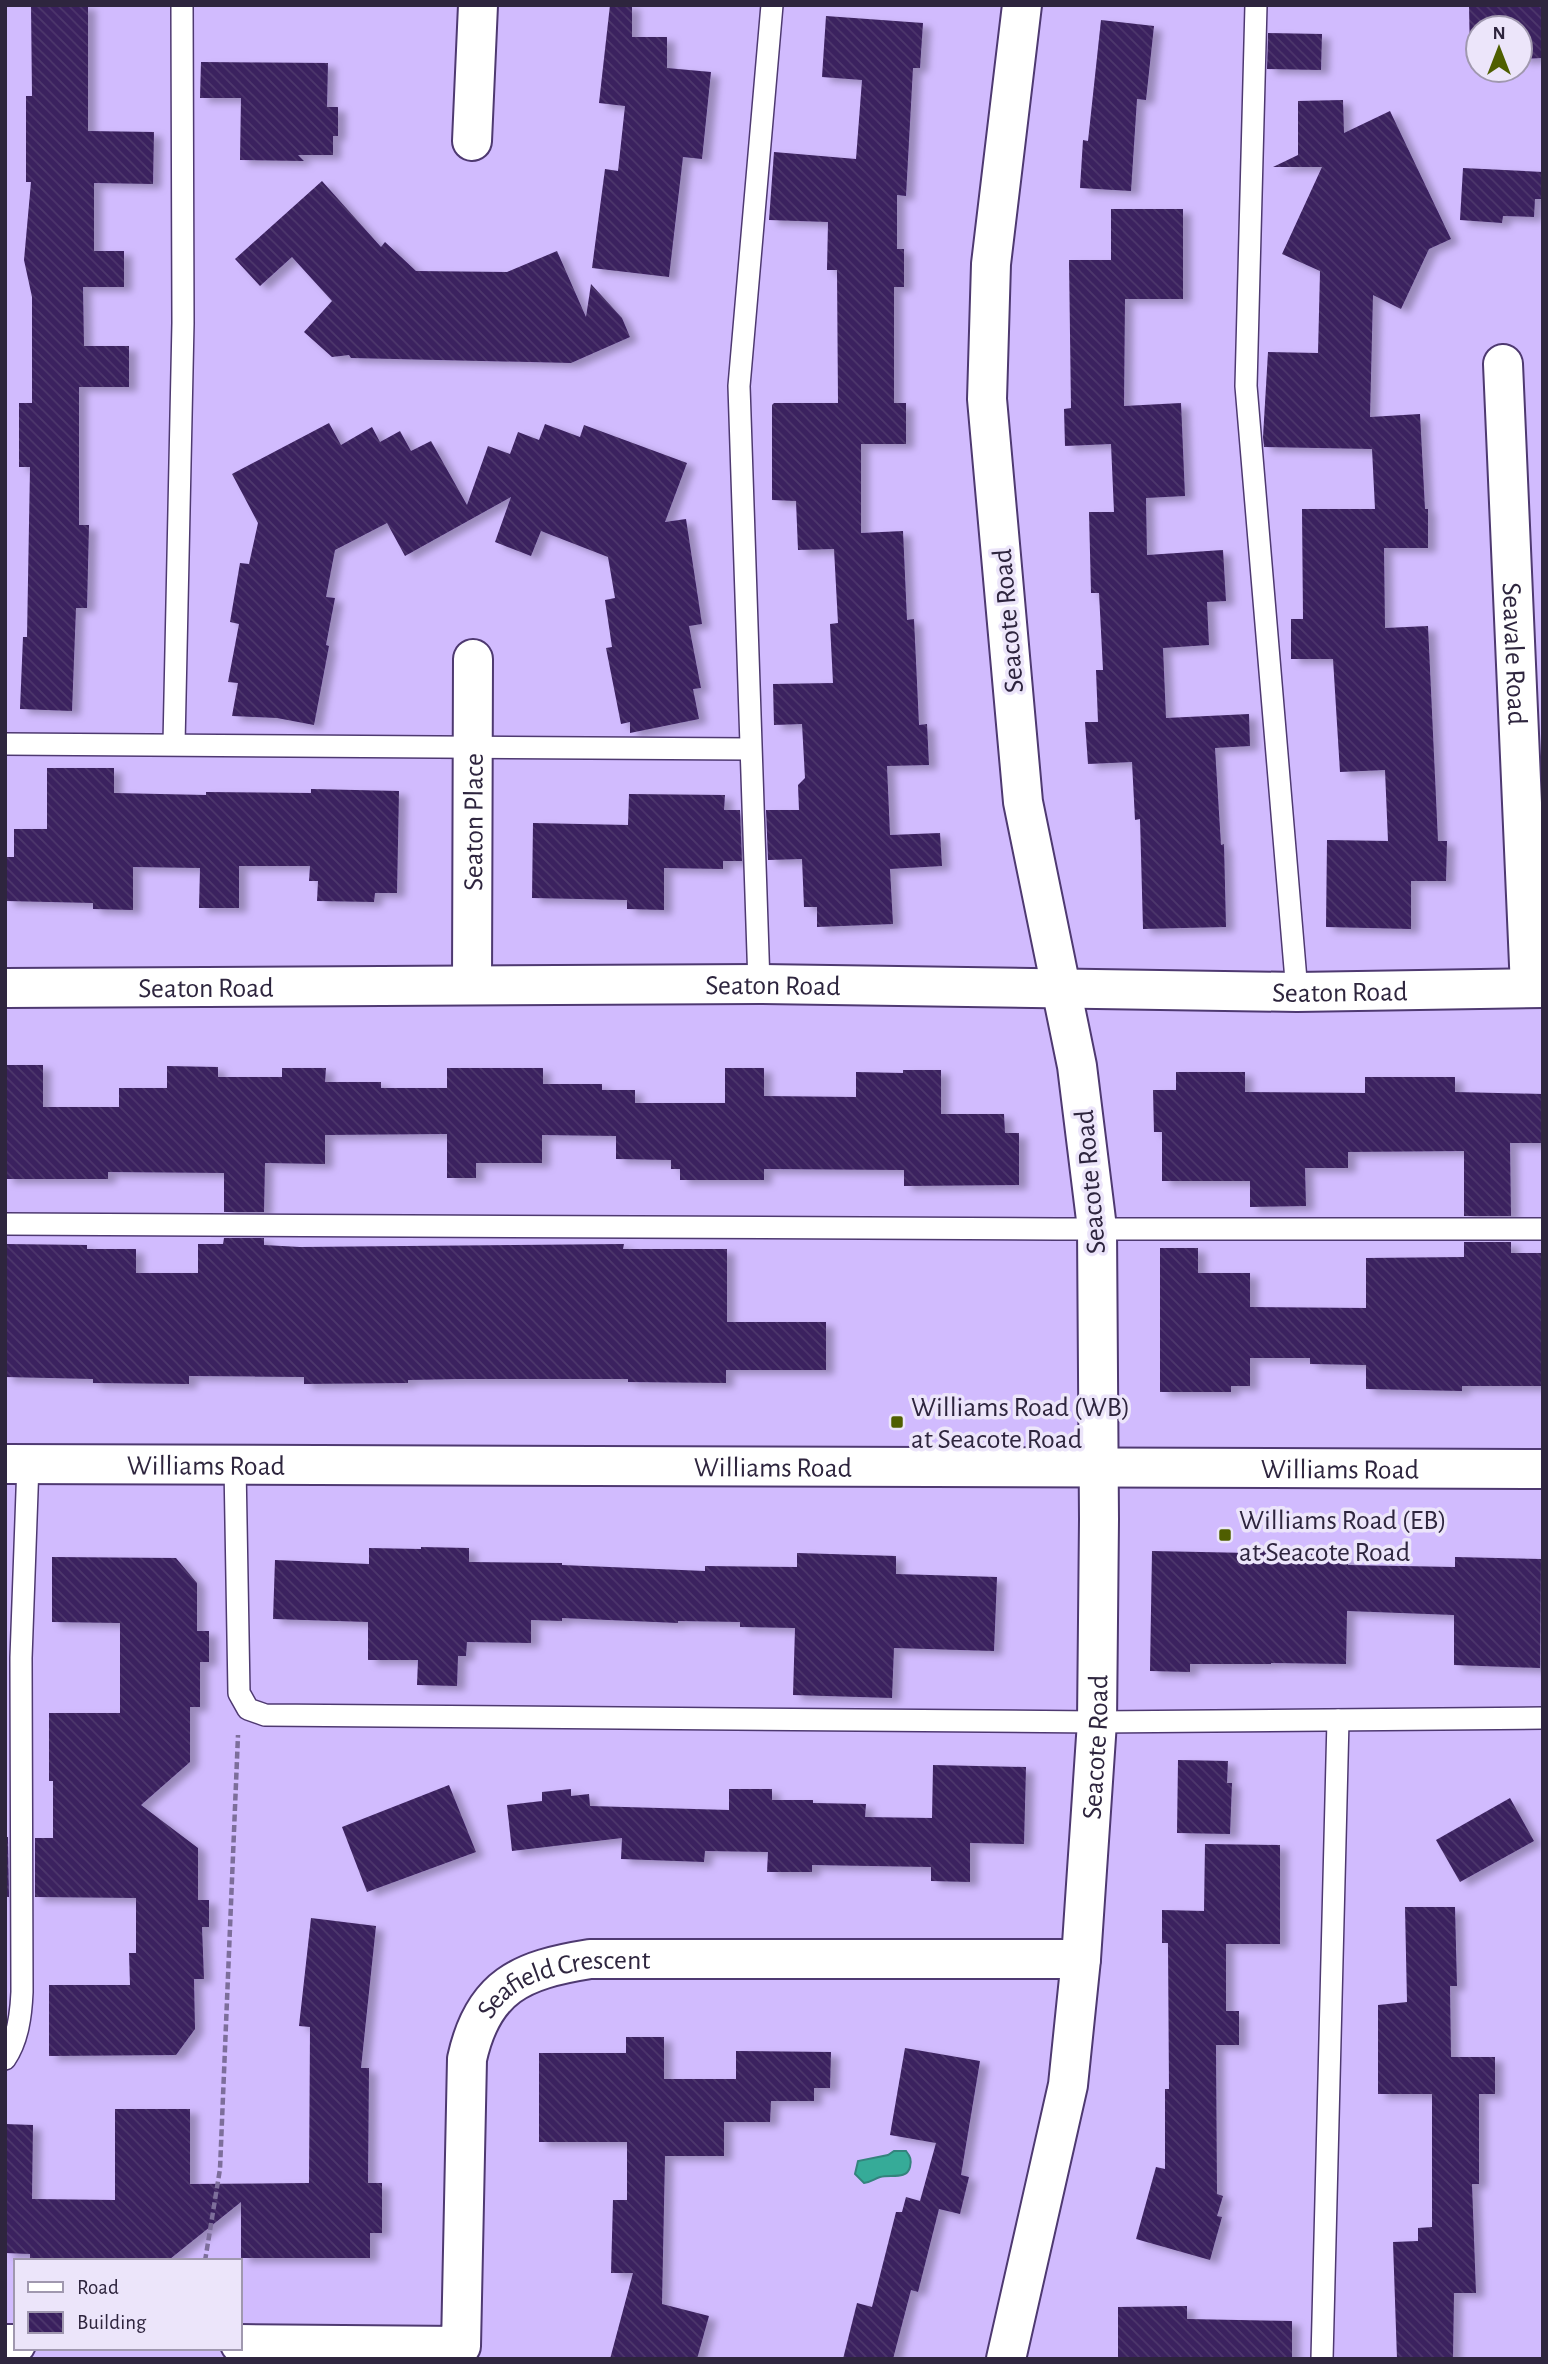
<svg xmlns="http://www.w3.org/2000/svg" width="1548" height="2364" font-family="'Alegreya Sans',sans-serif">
<defs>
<pattern id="building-back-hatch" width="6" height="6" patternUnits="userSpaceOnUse" patternTransform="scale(1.75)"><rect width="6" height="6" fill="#3a205e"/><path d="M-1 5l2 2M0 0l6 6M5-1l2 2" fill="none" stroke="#4e386d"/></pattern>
<filter id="shadow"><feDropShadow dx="8" dy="4.5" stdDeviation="3.5" flood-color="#0004"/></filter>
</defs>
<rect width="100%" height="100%" fill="#d1bbfe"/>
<path fill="#36ab98" stroke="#34837d" stroke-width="2" d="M 894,2151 L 906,2151 C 910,2156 912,2160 910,2167 C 907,2180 890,2174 880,2177 C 874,2179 871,2182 864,2183 L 855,2174 L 858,2161 L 888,2155 Z"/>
<g fill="url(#building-back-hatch)" filter="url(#shadow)">
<path d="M 31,5 L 88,5 L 88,131 L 154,132 L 153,184 L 94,183 L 94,251 L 124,251 L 124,287 L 83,287 L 84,346 L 129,346 L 129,387 L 79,387 L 79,525 L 89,525 L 87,608 L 76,608 L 72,711 L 20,709 L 23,637 L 27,637 L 30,467 L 19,467 L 19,403 L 32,403 L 32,297 L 24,260 L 31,182 L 26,182 L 26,96 L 32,96 Z"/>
<path d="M 610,5 L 632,5 L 632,37 L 667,37 L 667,68 L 711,72 L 702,159 L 683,157 L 669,277 L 592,268 L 605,169 L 618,171 L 625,106 L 599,103 Z"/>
<path d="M 1469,5 L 1543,5 L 1543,58 L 1520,59 L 1520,28 L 1478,28 L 1478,59 L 1470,59 Z"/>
<path d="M 826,16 L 923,23 L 920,68 L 913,68 L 906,196 L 897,195 L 897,249 L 904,249 L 904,287 L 894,287 L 894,403 L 906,403 L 906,444 L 861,444 L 861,533 L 903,531 L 907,620 L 914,619 L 919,725 L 927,724 L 929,765 L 887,766 L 890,835 L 940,833 L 942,866 L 890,869 L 893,924 L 817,927 L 817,907 L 804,907 L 802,859 L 768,860 L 766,810 L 799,810 L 798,785 L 805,778 L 802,724 L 774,725 L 773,684 L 833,683 L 830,624 L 838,623 L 834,549 L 798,550 L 796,501 L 772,500 L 772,405 L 774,403 L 838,403 L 837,270 L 827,270 L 828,222 L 769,220 L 774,152 L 856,159 L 862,80 L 822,77 Z"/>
<path d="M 1101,20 L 1154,26 L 1146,100 L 1137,99 L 1131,191 L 1080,188 L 1083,140 L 1088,141 Z"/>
<path d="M 1268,33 L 1322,34 L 1321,70 L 1267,69 Z"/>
<path d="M 201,62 L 328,63 L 327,107 L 338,107 L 338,136 L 333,136 L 333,155 L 298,155 L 304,161 L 240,160 L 241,98 L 200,98 Z"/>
<path d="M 1343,100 L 1344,133 L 1390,111 L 1451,239 L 1429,249 L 1401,309 L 1373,295 L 1370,417 L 1420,414 L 1425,509 L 1428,509 L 1428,548 L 1384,548 L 1385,628 L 1428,626 L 1438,841 L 1447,841 L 1446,881 L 1411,881 L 1411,929 L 1326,927 L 1327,840 L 1388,841 L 1385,770 L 1340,772 L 1333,659 L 1291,659 L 1291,619 L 1303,619 L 1302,509 L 1375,509 L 1372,449 L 1264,447 L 1263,437 L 1268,352 L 1318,353 L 1320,271 L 1282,254 L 1322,167 L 1273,167 L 1298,155 L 1298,101 Z"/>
<path d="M 1463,168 L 1543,172 L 1543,199 L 1535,199 L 1534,217 L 1503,216 L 1502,223 L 1460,220 Z"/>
<path d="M 322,181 L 381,247 L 385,242 L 416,271 L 507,272 L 557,251 L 586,317 L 591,284 L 622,318 L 630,337 L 571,363 L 351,358 L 349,355 L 332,357 L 304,332 L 332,301 L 292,257 L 260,286 L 235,259 Z"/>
<path d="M 1111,209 L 1183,209 L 1183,299 L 1125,299 L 1124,406 L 1181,403 L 1185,496 L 1146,498 L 1147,555 L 1223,550 L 1226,601 L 1207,602 L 1209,645 L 1163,648 L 1166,718 L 1249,714 L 1250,746 L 1215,748 L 1221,845 L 1224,844 L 1226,927 L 1143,929 L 1140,819 L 1135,820 L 1132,762 L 1088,764 L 1085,722 L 1098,722 L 1096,670 L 1103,670 L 1099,593 L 1091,593 L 1089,512 L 1114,512 L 1111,444 L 1065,446 L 1064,409 L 1071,408 L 1069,260 L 1111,260 Z"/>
<path d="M 329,423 L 341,445 L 372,427 L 380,442 L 400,431 L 411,451 L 431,441 L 467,505 L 488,446 L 510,454 L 518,432 L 539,440 L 545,424 L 580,437 L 584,425 L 687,463 L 665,522 L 686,519 L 702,624 L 689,626 L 701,688 L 693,689 L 699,719 L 630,733 L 630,722 L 621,724 L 606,648 L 612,647 L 605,600 L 615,598 L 608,557 L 541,531 L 531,556 L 495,542 L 511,497 L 405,556 L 387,523 L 335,550 L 326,597 L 335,598 L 326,645 L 329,646 L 314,725 L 277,718 L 232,716 L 238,683 L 228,682 L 239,624 L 230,622 L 240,563 L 249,564 L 258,523 L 232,474 Z"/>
<path d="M 47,768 L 114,768 L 114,793 L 206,795 L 206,792 L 311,793 L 311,789 L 399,791 L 397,893 L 375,893 L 374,902 L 317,901 L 318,881 L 309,881 L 310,866 L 239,866 L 239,908 L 199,908 L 200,868 L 133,867 L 133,910 L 93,909 L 93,903 L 6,901 L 7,857 L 14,857 L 14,829 L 47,829 Z"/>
<path d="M 629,794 L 725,795 L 724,810 L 740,810 L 742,861 L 723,861 L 723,869 L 664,868 L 664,910 L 627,909 L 627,900 L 532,898 L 533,823 L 628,825 Z"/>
<path d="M 5,1065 L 43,1065 L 43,1107 L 119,1107 L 119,1088 L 167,1088 L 167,1066 L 218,1067 L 218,1077 L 282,1077 L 282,1068 L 326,1068 L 325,1082 L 381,1082 L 381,1088 L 447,1088 L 447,1068 L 543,1068 L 543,1084 L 602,1084 L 602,1090 L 635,1090 L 635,1103 L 725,1103 L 725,1068 L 764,1068 L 764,1096 L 856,1097 L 856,1072 L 903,1073 L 903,1070 L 941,1070 L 941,1114 L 1004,1114 L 1005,1133 L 1019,1133 L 1019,1185 L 904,1186 L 904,1170 L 764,1169 L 764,1180 L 680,1180 L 680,1169 L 671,1169 L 671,1160 L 616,1159 L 616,1136 L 542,1135 L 542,1163 L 476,1163 L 476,1178 L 447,1178 L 447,1134 L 325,1135 L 325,1164 L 265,1163 L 264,1212 L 224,1212 L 224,1173 L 108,1172 L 108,1179 L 5,1179 Z"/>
<path d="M 1176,1072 L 1245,1072 L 1245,1092 L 1365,1093 L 1365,1077 L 1455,1077 L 1455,1092 L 1543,1094 L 1543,1143 L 1510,1143 L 1511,1216 L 1464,1216 L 1464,1151 L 1348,1152 L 1348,1168 L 1305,1168 L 1306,1206 L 1250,1207 L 1250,1181 L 1162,1181 L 1162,1132 L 1154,1132 L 1153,1090 L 1176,1090 Z"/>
<path d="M 224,1238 L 264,1238 L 264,1245 L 300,1247 L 624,1244 L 623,1249 L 727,1249 L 727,1322 L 826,1322 L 826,1370 L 726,1370 L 726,1383 L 628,1382 L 628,1379 L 461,1379 L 408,1380 L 408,1383 L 304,1384 L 304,1377 L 189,1376 L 189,1384 L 93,1383 L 93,1379 L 5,1377 L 5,1244 L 87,1245 L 87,1249 L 136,1249 L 136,1273 L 198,1273 L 198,1244 L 223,1244 Z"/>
<path d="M 1464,1242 L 1511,1242 L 1511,1253 L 1543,1253 L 1543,1386 L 1462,1386 L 1462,1391 L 1366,1389 L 1366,1365 L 1310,1364 L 1310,1358 L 1250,1358 L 1250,1386 L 1231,1386 L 1231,1392 L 1160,1392 L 1160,1248 L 1198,1248 L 1198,1273 L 1250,1273 L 1250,1307 L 1366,1308 L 1366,1258 L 1464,1257 Z"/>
<path d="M 421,1547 L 469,1548 L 469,1562 L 562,1563 L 562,1565 L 705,1571 L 705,1566 L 797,1567 L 797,1553 L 896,1556 L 896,1574 L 997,1577 L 994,1651 L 894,1648 L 892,1698 L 793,1695 L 795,1628 L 740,1627 L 740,1622 L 678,1621 L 678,1623 L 562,1618 L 562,1621 L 531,1620 L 531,1643 L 467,1642 L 466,1656 L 458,1656 L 457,1686 L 417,1685 L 418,1660 L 368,1660 L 368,1622 L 273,1619 L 275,1560 L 369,1564 L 369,1548 L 421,1549 Z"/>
<path d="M 1250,1549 L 1331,1551 L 1331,1557 L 1348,1558 L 1348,1565 L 1455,1567 L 1455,1557 L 1541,1559 L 1540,1668 L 1454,1665 L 1454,1615 L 1347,1611 L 1346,1664 L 1271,1663 L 1271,1664 L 1190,1664 L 1190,1672 L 1150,1671 L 1152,1551 L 1250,1553 Z"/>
<path d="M 52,1557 L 176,1558 L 197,1583 L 197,1631 L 209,1631 L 209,1662 L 200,1662 L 200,1707 L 190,1707 L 190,1762 L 141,1805 L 198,1848 L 198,1900 L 209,1900 L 209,1927 L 202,1927 L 204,1979 L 194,1979 L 195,2029 L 176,2055 L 49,2056 L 49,1985 L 130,1985 L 129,1953 L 136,1953 L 136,1898 L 35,1897 L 35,1838 L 53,1838 L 53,1781 L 49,1781 L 49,1713 L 120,1713 L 120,1623 L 52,1622 Z"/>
<path d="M 1178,1760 L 1228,1761 L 1227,1783 L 1232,1783 L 1230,1834 L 1177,1833 Z"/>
<path d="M 933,1765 L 1026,1767 L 1024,1844 L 970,1843 L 970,1882 L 931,1881 L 931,1867 L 812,1865 L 812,1872 L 767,1872 L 768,1852 L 705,1851 L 704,1862 L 621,1859 L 622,1838 L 512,1851 L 507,1805 L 542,1801 L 542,1792 L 571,1789 L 571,1796 L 589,1794 L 590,1806 L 729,1810 L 729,1789 L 772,1789 L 772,1800 L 813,1800 L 813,1803 L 866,1804 L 865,1817 L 932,1818 Z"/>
<path d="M 449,1785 L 476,1852 L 367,1892 L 342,1827 Z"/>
<path d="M 1510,1798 L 1534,1841 L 1460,1882 L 1436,1840 Z"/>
<path d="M 5,1837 L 8,1837 L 9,1897 L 5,1897 Z"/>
<path d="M 1205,1844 L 1280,1845 L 1280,1944 L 1226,1944 L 1226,2011 L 1239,2011 L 1239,2045 L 1216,2045 L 1217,2194 L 1223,2196 L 1217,2216 L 1222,2217 L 1210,2260 L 1136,2239 L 1156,2167 L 1165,2169 L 1165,2089 L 1169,2089 L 1168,1943 L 1162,1943 L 1162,1910 L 1204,1911 Z"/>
<path d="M 1405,1907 L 1455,1907 L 1457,1986 L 1450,1986 L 1451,2057 L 1495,2057 L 1495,2094 L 1479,2094 L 1479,2184 L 1472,2184 L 1476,2293 L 1454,2293 L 1453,2359 L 1397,2359 L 1393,2242 L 1418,2241 L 1418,2228 L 1432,2227 L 1432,2094 L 1378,2094 L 1378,2005 L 1407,2002 Z"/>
<path d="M 311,1918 L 376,1926 L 361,2068 L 369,2068 L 368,2183 L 382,2183 L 382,2233 L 370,2233 L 370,2258 L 241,2258 L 241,2202 L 170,2259 L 30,2261 L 30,2254 L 5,2253 L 5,2124 L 33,2125 L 32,2199 L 115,2200 L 115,2109 L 190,2109 L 190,2184 L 309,2183 L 310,2027 L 299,2026 Z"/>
<path d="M 626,2037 L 664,2037 L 664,2079 L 736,2079 L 736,2051 L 831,2052 L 830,2088 L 814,2088 L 814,2101 L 771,2101 L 770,2122 L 724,2122 L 724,2156 L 665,2156 L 662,2304 L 709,2316 L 697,2359 L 610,2359 L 633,2273 L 611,2273 L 613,2200 L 627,2200 L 627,2142 L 539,2142 L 539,2053 L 626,2053 Z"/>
<path d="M 905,2048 L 980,2061 L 961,2175 L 969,2177 L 960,2214 L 939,2209 L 918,2292 L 911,2290 L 893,2359 L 843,2359 L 857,2303 L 872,2307 L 896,2212 L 902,2212 L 906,2197 L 920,2201 L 936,2143 L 890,2135 Z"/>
<path d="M 1187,2306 L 1187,2319 L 1292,2321 L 1292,2359 L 1118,2359 L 1118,2307 Z"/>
</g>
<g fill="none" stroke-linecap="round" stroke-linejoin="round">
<g stroke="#4e3971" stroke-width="24">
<g id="lane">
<path d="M 1256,5 L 1246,386 L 1297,992"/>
<path d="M 5,744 L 750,749"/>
<path d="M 174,744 L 183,323 L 182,5"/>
<path d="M 759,984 L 739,386 L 772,5"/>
<path d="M 5,1224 L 1057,1229 L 1543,1229"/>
<path d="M 235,1465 L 239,1693 L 248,1709 L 265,1715 L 1097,1722 L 1543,1718"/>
<path d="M 5,2059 C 18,2040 21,2015 22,1992 L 21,1658 L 28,1464"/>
<path d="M 1322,2359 L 1338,1720"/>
</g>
</g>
<g stroke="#4e3971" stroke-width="42">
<g id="street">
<path d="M 472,141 L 478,5"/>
<path id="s1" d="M 1503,364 L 1530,988"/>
<path id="s2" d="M 472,985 L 473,659"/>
<path id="s3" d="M 5,988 L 759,984 L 1297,992 L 1543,988"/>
<path d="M 5,2344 L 16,2344"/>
<path id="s4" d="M 240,2344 L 461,2346 L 467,2059 C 483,1986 521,1970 590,1959 L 1081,1959"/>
<path id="s5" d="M 1006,2359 L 1068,2085 L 1081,1959 L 1097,1722 L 1099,1519 L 1097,1228 L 1077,1066 L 1023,802 L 987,399 L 991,264 L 1022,5"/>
</g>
</g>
<g stroke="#4e3971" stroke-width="42">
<g id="secondary">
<path id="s6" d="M 5,1464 L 1543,1469"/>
</g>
</g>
<path stroke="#7d6e9b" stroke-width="4.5" stroke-dasharray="7 3.5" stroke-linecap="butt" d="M 205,2261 L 220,2169 L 238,1735"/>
<use href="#lane" stroke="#fff" stroke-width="21"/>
<use href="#street" stroke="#fff" stroke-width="38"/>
<use href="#secondary" stroke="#fff" stroke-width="38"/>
</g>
<g fill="#4f5e00" stroke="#ece5fa" stroke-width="2.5">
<rect x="890" y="1415" width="14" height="14" rx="3.5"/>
<rect x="1218" y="1528" width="14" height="14" rx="3.5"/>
</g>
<g text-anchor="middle" stroke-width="7" stroke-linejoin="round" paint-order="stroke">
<g font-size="28" fill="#2e253e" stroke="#ece5fa">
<text transform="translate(1007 621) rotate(-95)" y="10">Seacote Road</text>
<text dy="10" stroke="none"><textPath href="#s1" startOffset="290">Seavale Road</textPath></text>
<text dy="10" stroke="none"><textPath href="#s2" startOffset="163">Seaton Place</textPath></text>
<text dy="10" stroke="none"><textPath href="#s3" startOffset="768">Seaton Road</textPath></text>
<text dy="10" stroke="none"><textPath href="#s3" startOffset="201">Seaton Road</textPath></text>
<text dy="10" stroke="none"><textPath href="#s3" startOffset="1335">Seaton Road</textPath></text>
<text transform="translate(1089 1182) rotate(-95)" y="10">Seacote Road</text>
<text dy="10" stroke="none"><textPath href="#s6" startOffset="201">Williams Road</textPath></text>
<text dy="10" stroke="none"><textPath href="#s6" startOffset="768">Williams Road</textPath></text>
<text dy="10" stroke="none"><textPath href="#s6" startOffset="1335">Williams Road</textPath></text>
<text dy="10" stroke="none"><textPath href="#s5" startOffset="620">Seacote Road</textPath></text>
<text dy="10" stroke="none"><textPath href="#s4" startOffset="648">Seafield Crescent</textPath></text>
</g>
<g font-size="28" fill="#2e253e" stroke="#ece5fa" text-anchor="start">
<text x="911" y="1416">Williams Road (WB)<tspan x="911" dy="32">at Seacote Road</tspan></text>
<text x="1239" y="1529">Williams Road (EB)<tspan x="1239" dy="32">at Seacote Road</tspan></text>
</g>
</g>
<rect width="1548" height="2364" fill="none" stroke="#2e253e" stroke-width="14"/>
<rect x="14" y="2259" width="228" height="91" fill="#ece5fa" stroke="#a098af" stroke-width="2"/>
<rect x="28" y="2282" width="35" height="10" fill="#ffffff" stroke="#a098af" stroke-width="2"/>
<text x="77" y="2294" font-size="21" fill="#2e253e">Road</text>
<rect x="28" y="2312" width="35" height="21" fill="url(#building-back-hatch)" stroke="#a098af" stroke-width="2"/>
<text x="77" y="2329" font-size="21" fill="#2e253e">Building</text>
<g transform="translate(1499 49)"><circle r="33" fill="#ece5fa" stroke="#a098af" stroke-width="2"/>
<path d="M0-5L12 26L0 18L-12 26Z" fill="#4f5e00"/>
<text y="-10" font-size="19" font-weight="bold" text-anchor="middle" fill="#2e253e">N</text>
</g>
</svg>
